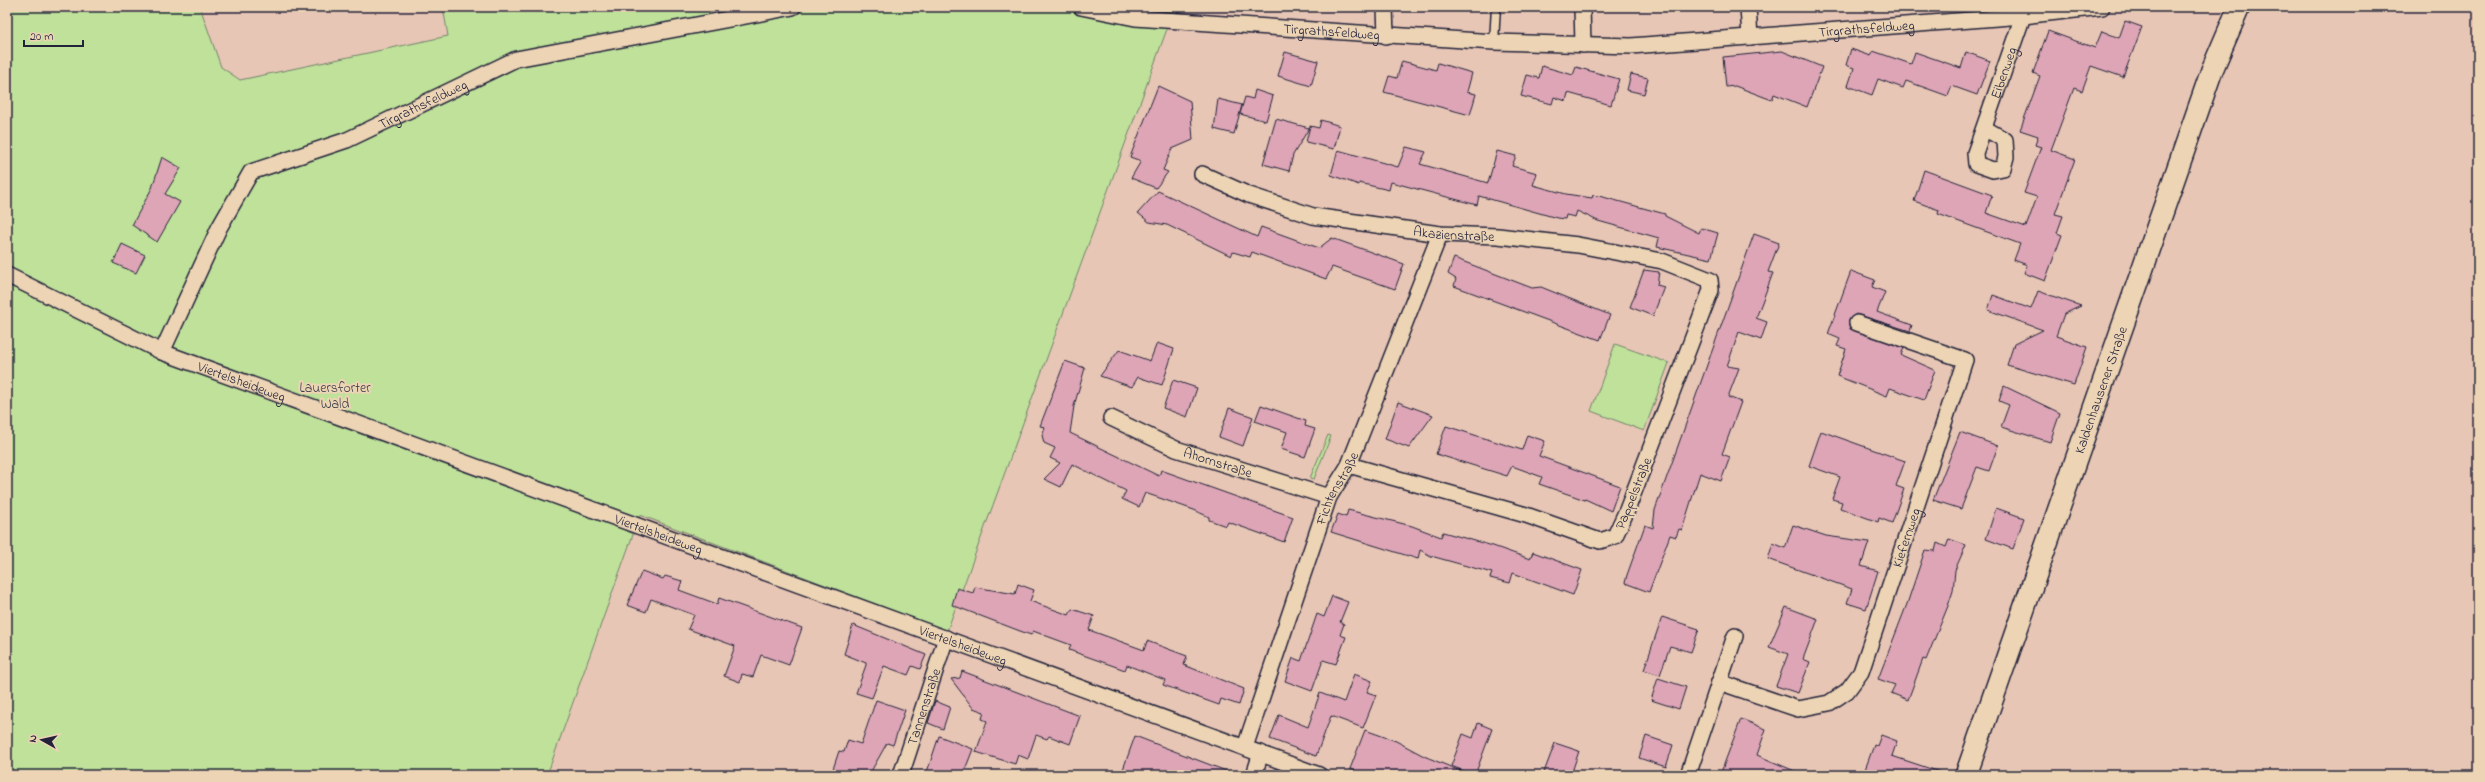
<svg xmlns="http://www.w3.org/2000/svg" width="2485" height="782" font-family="'Indie Flower',sans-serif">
<rect width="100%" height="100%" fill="#e8c6b5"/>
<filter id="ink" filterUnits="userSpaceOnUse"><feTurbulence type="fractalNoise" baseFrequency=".025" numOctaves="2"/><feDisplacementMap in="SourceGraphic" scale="8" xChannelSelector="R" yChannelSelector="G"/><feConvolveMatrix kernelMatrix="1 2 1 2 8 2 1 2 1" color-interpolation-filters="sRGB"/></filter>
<g filter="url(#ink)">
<g fill="#bfe19a" stroke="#70826a">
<path d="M 7,7 L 200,7 L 221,67 L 240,80 L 448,36 L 443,7 L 1181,7 L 1167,29 L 947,631 L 640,515 L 547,775 L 7,775 Z"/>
<path d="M 1615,344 L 1669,363 L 1644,431 L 1591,411 Z"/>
<path d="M 1328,435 L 1331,436 L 1314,479 L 1310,478 Z"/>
</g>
<g fill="#dda5b6" stroke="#22223b">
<path d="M 2125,21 L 2142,27 L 2123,77 L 2091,66 L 2082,91 L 2074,88 L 2051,150 L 2075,159 L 2055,214 L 2063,216 L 2057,233 L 2062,235 L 2045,281 L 2024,273 L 2027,265 L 2014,260 L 2020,244 L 1938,214 L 1939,210 L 1914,201 L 1924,170 L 1992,195 L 1986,213 L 2026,227 L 2037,197 L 2024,193 L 2041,147 L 2035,145 L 2038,136 L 2020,130 L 2040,76 L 2033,73 L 2048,31 L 2095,48 L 2102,31 L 2119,38 Z"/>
<path d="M 1851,49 L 1871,56 L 1873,51 L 1911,64 L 1915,52 L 1961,68 L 1966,52 L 1990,61 L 1977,95 L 1952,86 L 1948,96 L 1906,81 L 1903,88 L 1878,79 L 1872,95 L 1848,86 L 1854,68 L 1846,65 Z"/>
<path d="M 1782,51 L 1822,67 L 1807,107 L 1774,94 L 1772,100 L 1735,86 L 1726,87 L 1723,57 Z"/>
<path d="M 1285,52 L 1318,61 L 1311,86 L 1278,76 Z"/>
<path d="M 1402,61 L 1436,70 L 1438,63 L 1472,73 L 1467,92 L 1476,94 L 1470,115 L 1384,92 L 1389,76 L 1397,78 Z"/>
<path d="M 1542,66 L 1573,75 L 1576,67 L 1619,79 L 1611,105 L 1568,93 L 1566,101 L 1554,97 L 1552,104 L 1521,96 L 1527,75 L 1539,78 Z"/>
<path d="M 1631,74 L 1648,78 L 1644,94 L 1627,90 Z"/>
<path d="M 1158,86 L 1190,101 L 1193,140 L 1172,149 L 1163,170 L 1168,172 L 1156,188 L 1131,178 L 1141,161 L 1130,157 Z"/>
<path d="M 1255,90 L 1273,96 L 1266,121 L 1240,114 L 1245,97 L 1253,99 Z"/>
<path d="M 1218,99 L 1242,105 L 1234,134 L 1214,129 Z"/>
<path d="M 1276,119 L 1309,128 L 1293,155 L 1289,171 L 1263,164 Z"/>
<path d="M 1321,120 L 1340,126 L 1334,149 L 1306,142 L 1310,126 L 1319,128 Z"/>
<path d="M 1406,147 L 1426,152 L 1420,164 L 1488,183 L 1497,151 L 1516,156 L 1512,166 L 1537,173 L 1533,185 L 1566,194 L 1592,198 L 1593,195 L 1603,197 L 1665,214 L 1665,216 L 1699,233 L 1701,228 L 1718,233 L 1711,259 L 1657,247 L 1659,238 L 1598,221 L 1577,211 L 1575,217 L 1566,215 L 1565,219 L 1557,218 L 1479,196 L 1477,205 L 1391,182 L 1389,190 L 1359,183 L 1359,185 L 1331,175 L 1338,150 L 1398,167 Z"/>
<path d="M 162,157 L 181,168 L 165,194 L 180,202 L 157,242 L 132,225 L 152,188 Z"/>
<path d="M 1158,191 L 1257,237 L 1261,227 L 1319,248 L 1332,238 L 1404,264 L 1395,289 L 1332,267 L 1326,279 L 1252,252 L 1250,257 L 1233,252 L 1231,256 L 1167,225 L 1149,222 L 1138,213 Z"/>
<path d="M 1754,234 L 1779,243 L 1768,272 L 1773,273 L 1756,318 L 1767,322 L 1761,340 L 1739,332 L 1727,366 L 1739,368 L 1728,397 L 1741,402 L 1722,454 L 1730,457 L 1721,481 L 1700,473 L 1682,530 L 1679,529 L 1676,537 L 1670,535 L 1649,592 L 1625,583 L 1627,575 L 1645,525 L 1653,528 L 1655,510 Z"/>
<path d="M 122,244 L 145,255 L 136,273 L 113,263 Z"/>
<path d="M 1454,258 L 1532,288 L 1541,287 L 1610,315 L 1600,340 L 1454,286 L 1456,279 L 1448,274 Z"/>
<path d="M 1644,270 L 1659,272 L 1657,285 L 1664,287 L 1653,316 L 1630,307 Z"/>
<path d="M 1851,271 L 1875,280 L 1872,287 L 1885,292 L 1877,312 L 1912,325 L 1910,331 L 1856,314 L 1849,320 L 1850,329 L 1904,348 L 1901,355 L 1935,370 L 1924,400 L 1890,388 L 1887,396 L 1837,376 L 1846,349 L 1837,346 L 1840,339 L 1828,334 Z"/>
<path d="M 2038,291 L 2081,306 L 2064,314 L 2056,336 L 2087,347 L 2074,385 L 2007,365 L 2014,344 L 2043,330 L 1988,310 L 1993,295 L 2031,309 Z"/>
<path d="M 1157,343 L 1174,349 L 1162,385 L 1138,377 L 1132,387 L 1100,376 L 1119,350 L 1150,361 Z"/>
<path d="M 1065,361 L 1085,368 L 1074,406 L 1070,433 L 1159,476 L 1161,470 L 1293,517 L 1284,542 L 1228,522 L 1226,526 L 1209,520 L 1209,517 L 1194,510 L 1145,493 L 1139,507 L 1122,499 L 1126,491 L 1072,464 L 1061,487 L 1044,479 L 1060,463 L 1050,458 L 1055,448 L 1044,443 L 1042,435 L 1045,427 L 1040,426 Z"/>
<path d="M 1173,380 L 1197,388 L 1187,417 L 1163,408 Z"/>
<path d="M 2004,386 L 2060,413 L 2050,442 L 2001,427 L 2009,405 L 1999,401 Z"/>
<path d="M 1398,402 L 1433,415 L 1409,448 L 1385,439 Z"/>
<path d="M 1261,405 L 1306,421 L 1305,426 L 1315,429 L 1305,457 L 1281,449 L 1287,432 L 1255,421 Z"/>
<path d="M 1229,408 L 1253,417 L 1243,446 L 1219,437 Z"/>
<path d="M 1446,426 L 1522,450 L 1527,435 L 1545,441 L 1539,456 L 1620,486 L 1611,511 L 1585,499 L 1585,500 L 1539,484 L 1542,477 L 1512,466 L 1507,476 L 1436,454 Z"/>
<path d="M 1821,431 L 1905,461 L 1896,486 L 1904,489 L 1892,523 L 1879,518 L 1878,522 L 1840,508 L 1842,502 L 1832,499 L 1840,477 L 1809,466 Z"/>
<path d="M 1960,432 L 1998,446 L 1989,471 L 1977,467 L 1961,509 L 1933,500 Z"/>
<path d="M 1996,508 L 2024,518 L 2013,549 L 1986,539 Z"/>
<path d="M 1348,510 L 1412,526 L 1441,537 L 1443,532 L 1493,546 L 1530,559 L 1533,552 L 1582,570 L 1573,595 L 1513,573 L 1510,583 L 1490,578 L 1492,573 L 1431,556 L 1420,550 L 1418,559 L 1331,532 L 1338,514 L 1346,517 Z"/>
<path d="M 1793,525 L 1826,536 L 1869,542 L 1861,566 L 1878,571 L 1866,609 L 1847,603 L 1852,589 L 1768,559 L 1773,543 L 1785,548 Z"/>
<path d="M 1949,539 L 1966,545 L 1955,570 L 1953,591 L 1948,606 L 1926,660 L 1923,659 L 1908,700 L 1891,693 L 1895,685 L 1878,679 L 1907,604 L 1925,550 L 1935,551 L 1937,543 L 1946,547 Z"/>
<path d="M 642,571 L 663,579 L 665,576 L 682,581 L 679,590 L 717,604 L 719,598 L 802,628 L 789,665 L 761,655 L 753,677 L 742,674 L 740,682 L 724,676 L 735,646 L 688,629 L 694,615 L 651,599 L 646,612 L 627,605 Z"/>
<path d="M 1018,584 L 1034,590 L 1030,601 L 1069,615 L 1072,609 L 1094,616 L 1089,630 L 1144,650 L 1147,641 L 1187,656 L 1184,665 L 1244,689 L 1239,705 L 1221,699 L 1219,705 L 1163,685 L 1165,680 L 1127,665 L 1125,670 L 1069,650 L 1071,645 L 1033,631 L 1031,635 L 1020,631 L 952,605 L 957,588 L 973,593 L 975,587 L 1015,594 Z"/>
<path d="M 1332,596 L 1348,602 L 1340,622 L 1344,624 L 1340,635 L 1346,637 L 1336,664 L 1323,660 L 1312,691 L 1285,681 L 1293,658 L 1301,661 L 1317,614 L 1324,617 Z"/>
<path d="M 1786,607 L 1818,619 L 1803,659 L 1810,662 L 1798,693 L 1776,686 L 1788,654 L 1769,647 Z"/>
<path d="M 1662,617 L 1699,629 L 1691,652 L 1670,646 L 1660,675 L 1644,670 Z"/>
<path d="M 853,625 L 926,655 L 920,669 L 912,666 L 908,675 L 884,666 L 872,698 L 856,693 L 866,665 L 866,663 L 844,654 Z"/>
<path d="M 962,671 L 1080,716 L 1070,744 L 1049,736 L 1047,739 L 1036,735 L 1028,759 L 1018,755 L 1015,764 L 976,752 L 987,721 L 982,719 L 984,712 L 973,708 L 951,679 L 960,678 Z"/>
<path d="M 1354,674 L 1372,681 L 1367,692 L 1376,695 L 1363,728 L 1331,716 L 1316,756 L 1270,739 L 1279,715 L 1308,727 L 1320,693 L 1344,702 Z"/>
<path d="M 1658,678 L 1686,687 L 1679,709 L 1651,700 Z"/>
<path d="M 876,700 L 905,710 L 893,745 L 887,743 L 869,775 L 831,775 L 839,751 L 844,752 L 848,740 L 861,744 Z"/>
<path d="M 935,701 L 950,707 L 943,729 L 928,723 Z"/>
<path d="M 1741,719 L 1766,729 L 1757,755 L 1804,775 L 1720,775 Z"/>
<path d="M 1478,723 L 1492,729 L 1475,775 L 1451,766 L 1463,734 L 1473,738 Z"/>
<path d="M 1365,730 L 1396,741 L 1424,756 L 1470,775 L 1366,775 L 1350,769 Z"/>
<path d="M 1881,735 L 1897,741 L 1892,756 L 1940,772 L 1940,775 L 1863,775 L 1874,745 L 1877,746 Z"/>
<path d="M 939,736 L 973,749 L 963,775 L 926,775 Z"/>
<path d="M 1135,736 L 1234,774 L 1234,775 L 1121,775 Z"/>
<path d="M 1646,736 L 1673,745 L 1666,767 L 1639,758 Z"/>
<path d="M 1555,743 L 1579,751 L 1571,775 L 1543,775 Z"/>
</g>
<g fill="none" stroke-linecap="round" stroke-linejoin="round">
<g stroke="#22223b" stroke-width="11">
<path id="lane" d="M 1494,42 L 1496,7"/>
</g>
<g stroke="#22223b" stroke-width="18">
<g id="street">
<path id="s1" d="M 1081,7 L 1135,18 L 1494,42 L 1631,46 L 2023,16 L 2102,7"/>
<path d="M 1385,7 L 1386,36"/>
<path d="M 1582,7 L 1583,45"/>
<path d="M 1748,7 L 1750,37"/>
<path id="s2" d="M 1984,128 L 2005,140 L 2006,157 L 2003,168 L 1993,170 L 1976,164 L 1975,153 L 2023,16"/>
<path id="s3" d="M 1202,174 L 1249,195 L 1313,216 L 1440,234 L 1498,236 L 1578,245 L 1662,261 L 1710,280 L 1711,290 L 1627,510 L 1615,536 L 1600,541 L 1526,515 L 1349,465"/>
<path id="s4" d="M 7,275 L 162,352 L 1319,775"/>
<path id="s5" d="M 162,352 L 219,228 L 251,172 L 347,140 L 516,59 L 793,7"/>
<path id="s6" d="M 1111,418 L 1176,449 L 1329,497"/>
<path id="s7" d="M 1719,682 L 1798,709 L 1829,703 L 1847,691 L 1861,672 L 1965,360 L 1857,323"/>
<path id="s8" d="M 1245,747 L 1329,497 L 1349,465 L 1440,234"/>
<path id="s9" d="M 901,775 L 946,638"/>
<path d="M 1254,775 L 1261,753"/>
<path d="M 1688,775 L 1735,636"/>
</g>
</g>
<g stroke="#22223b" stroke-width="24">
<g id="secondary">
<path id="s10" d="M 1966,775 L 2212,70 L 2239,7"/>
</g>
</g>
<use href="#lane" stroke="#ecd4b4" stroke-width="8"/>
<use href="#street" stroke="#ecd4b4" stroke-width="15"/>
<use href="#secondary" stroke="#ecd4b4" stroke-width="21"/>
</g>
</g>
<g text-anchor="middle" stroke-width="4" stroke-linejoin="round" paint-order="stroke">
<g font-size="14" fill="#22223b" stroke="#ecd4b4">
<text dy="5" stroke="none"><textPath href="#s1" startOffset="788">Tirgrathsfeldweg</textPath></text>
<text dy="5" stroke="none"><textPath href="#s1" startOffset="252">Tirgrathsfeldweg</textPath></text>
<text dy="5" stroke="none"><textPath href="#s2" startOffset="177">Eibenweg</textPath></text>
<text dy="5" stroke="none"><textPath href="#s5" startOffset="386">Tirgrathsfeldweg</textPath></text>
<text dy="5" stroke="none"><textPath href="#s3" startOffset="261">Akazienstraße</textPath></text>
<text dy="5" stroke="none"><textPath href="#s4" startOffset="258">Viertelsheideweg</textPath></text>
<text dy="5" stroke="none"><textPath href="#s10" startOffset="408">Kaldenhausener Straße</textPath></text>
<text dy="5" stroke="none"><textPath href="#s6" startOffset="116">Ahornstraße</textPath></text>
<text dy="5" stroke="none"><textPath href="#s8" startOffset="275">Fichtenstraße</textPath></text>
<text transform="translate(1633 493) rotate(-68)" y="5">Pappelstraße</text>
<text dy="5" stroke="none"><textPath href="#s4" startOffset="702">Viertelsheideweg</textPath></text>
<text dy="5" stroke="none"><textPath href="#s7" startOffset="302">Kiefernweg</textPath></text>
<text dy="5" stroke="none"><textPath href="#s4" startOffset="1026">Viertelsheideweg</textPath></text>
<text dy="5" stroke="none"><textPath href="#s9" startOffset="72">Tannenstraße</textPath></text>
</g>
<g font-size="14" fill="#3a3f49" stroke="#ecd4b4">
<text x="335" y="392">Lauersforter<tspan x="335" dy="16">Wald</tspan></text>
</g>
</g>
<rect width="2485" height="782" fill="none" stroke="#ecd4b4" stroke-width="24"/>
<rect x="12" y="12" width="2461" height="758" fill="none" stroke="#22223b" stroke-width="1.5" filter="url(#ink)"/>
<g transform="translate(42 740) rotate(278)" stroke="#ecd4b4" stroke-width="3" paint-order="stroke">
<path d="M0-3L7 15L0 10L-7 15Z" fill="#22223b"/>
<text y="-6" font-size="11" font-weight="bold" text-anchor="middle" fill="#22223b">N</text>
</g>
<path d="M24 40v6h59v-6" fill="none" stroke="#22223b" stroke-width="2"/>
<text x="30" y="40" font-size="12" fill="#22223b" stroke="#ecd4b4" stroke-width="3" paint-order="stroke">20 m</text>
</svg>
